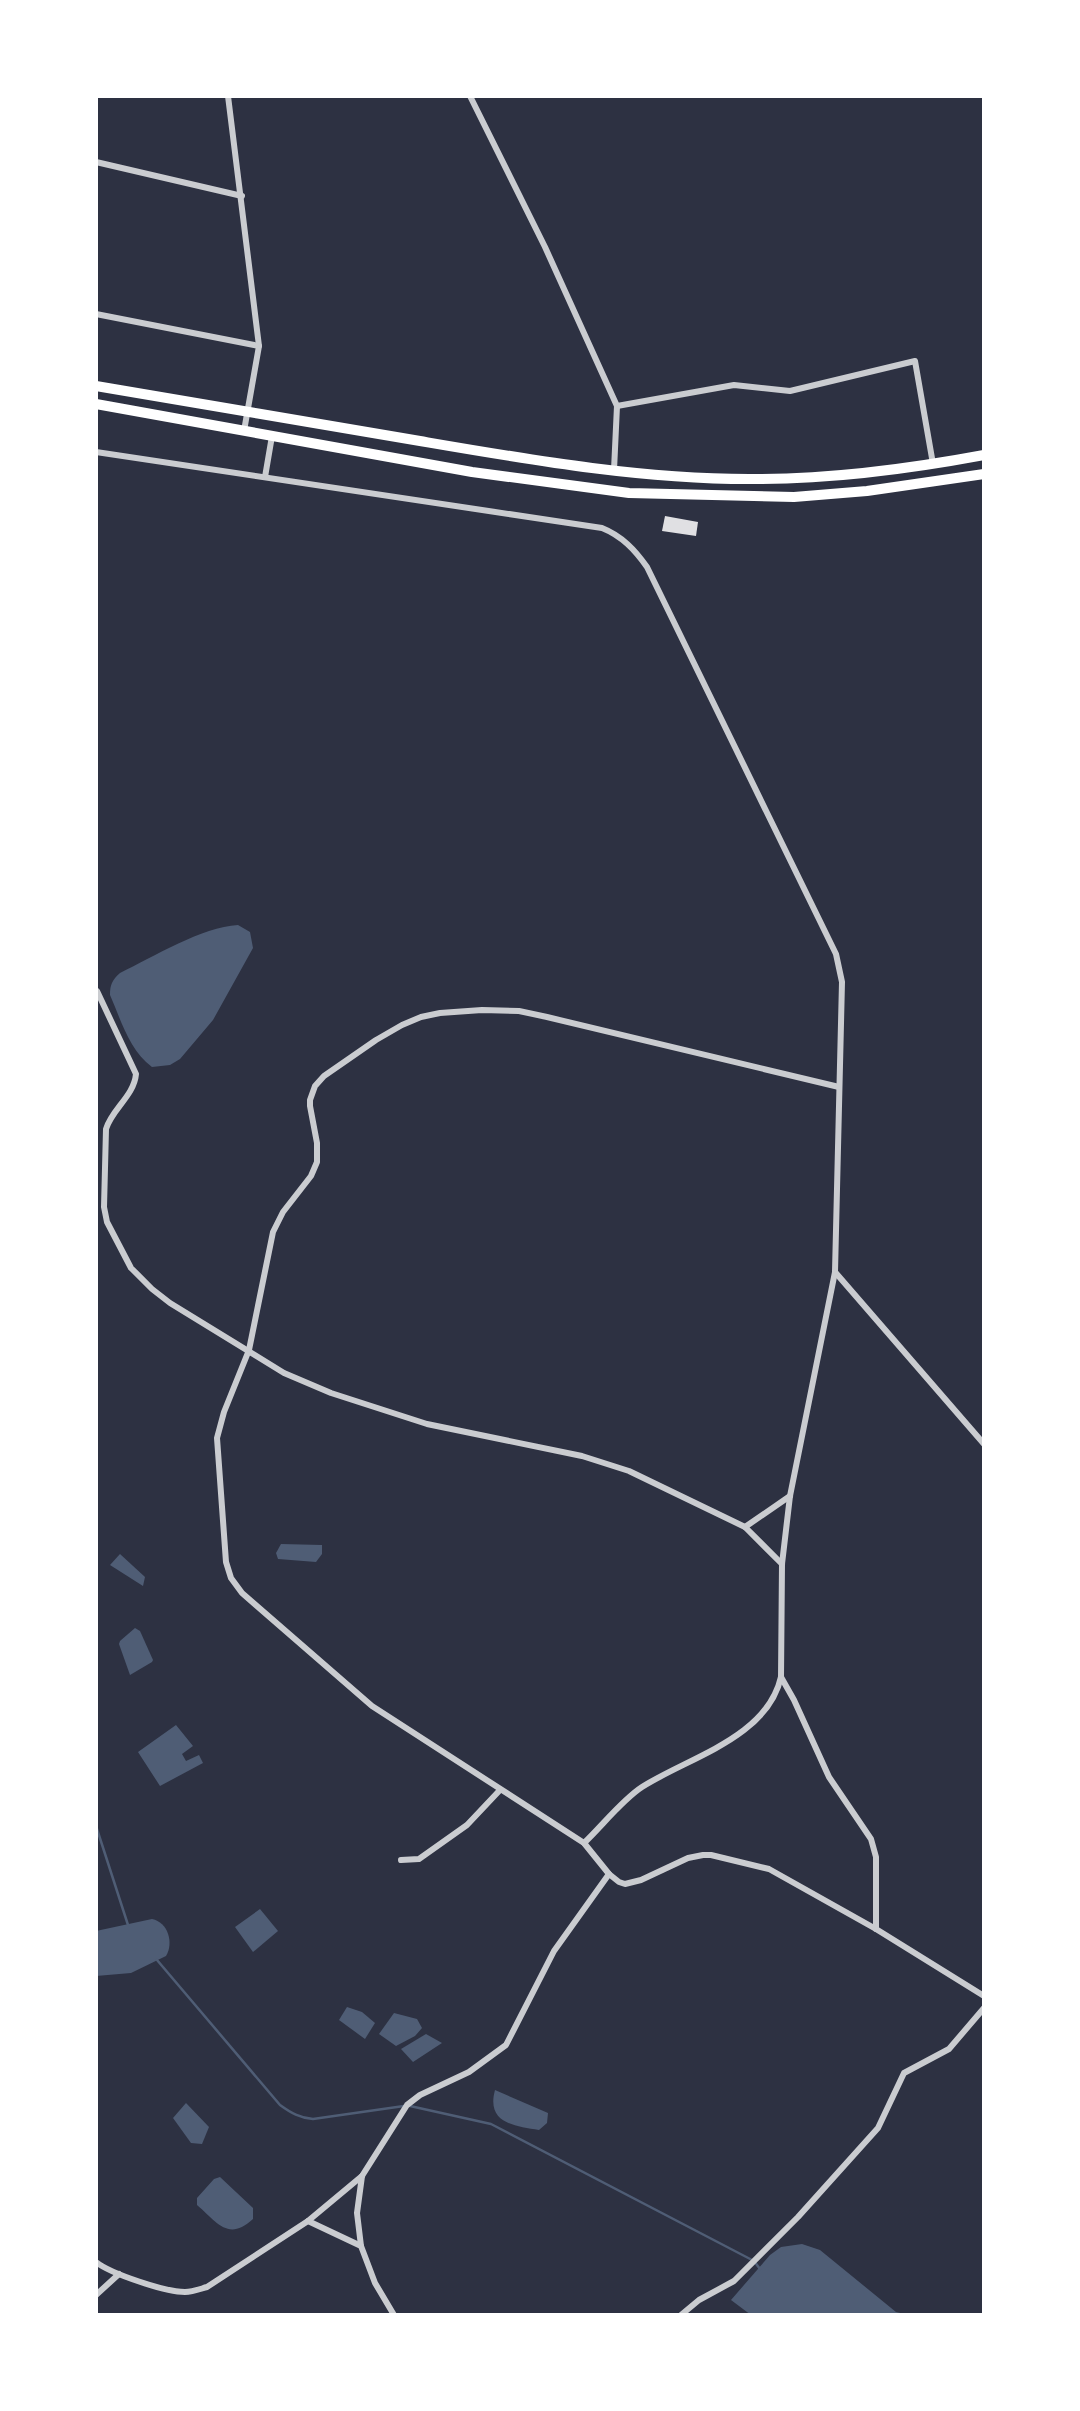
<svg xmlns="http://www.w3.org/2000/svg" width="1080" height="2411" font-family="Literata,serif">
<rect width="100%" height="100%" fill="#2d3142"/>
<g fill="#4f5d75">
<path d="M 238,925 L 250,932 L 253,948 L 213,1020 L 180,1059 L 170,1065 L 152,1067 C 129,1050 121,1020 110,995 C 110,985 112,980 120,973 C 153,957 202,927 238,925 Z"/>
<path d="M 281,1544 L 322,1545 L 322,1554 L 316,1562 L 278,1559 L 276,1553 Z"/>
<path d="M 120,1554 L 145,1577 L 143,1586 L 110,1565 Z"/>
<path d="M 135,1628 L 140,1631 L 153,1660 L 152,1662 L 130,1675 L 119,1644 L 120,1641 Z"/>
<path d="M 176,1725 L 193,1746 L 182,1754 L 186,1761 L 199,1755 L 203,1763 L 160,1786 L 138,1752 Z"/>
<path d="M 260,1909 L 278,1931 L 253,1952 L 235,1927 Z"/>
<path d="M 152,1919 C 168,1922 174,1943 166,1956 L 131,1973 L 96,1976 L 96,1931 Z"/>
<path d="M 347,2007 L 362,2012 L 375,2023 L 365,2039 L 339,2020 Z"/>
<path d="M 394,2013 L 417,2019 L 422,2028 L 415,2036 L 396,2046 L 379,2034 Z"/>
<path d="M 426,2034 L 442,2043 L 413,2062 L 401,2049 Z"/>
<path d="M 495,2090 L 548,2113 L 547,2123 L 539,2130 C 514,2126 486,2123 495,2090 Z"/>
<path d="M 186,2103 L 209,2127 L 202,2144 L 191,2143 L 173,2118 Z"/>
<path d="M 220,2177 L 253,2208 L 253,2219 C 228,2242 217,2222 197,2205 L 197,2198 L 214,2179 Z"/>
<path d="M 802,2244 L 820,2250 L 896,2312 L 909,2315 L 751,2315 L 731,2300 L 770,2255 L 781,2247 Z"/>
</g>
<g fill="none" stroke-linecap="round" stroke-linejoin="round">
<g stroke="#4f5d75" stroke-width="2.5">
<path d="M 96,1826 L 128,1925"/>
<path d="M 157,1960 L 280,2105 C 291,2113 300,2118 313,2119 L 404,2106"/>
<path d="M 410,2106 L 491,2124 L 754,2261 L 760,2269"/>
</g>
</g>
<path fill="#e0e0e3" d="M 665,516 L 698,522 L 696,536 L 662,531 Z"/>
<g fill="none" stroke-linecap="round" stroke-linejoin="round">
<g stroke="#caccd0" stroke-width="6">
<path d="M 228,96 L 259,346 L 244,431"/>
<path d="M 470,96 L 545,247 L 617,406 L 614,470"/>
<path d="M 96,162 L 242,196"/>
<path d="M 96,314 L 259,346"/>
<path d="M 617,406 L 734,385 L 790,391 L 915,361 L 933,464"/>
<path d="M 96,452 L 602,528 C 622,536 635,550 647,567 L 836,954 L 842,982 L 835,1272 L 984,1444"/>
<path d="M 265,477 L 272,436"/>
<path d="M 97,991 L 136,1074 C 134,1096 112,1109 106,1129 L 104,1207 L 107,1222 L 131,1268 L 152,1289 L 170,1303 L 284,1373 L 331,1393 L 427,1424 L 582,1456 L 629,1471 L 745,1527 L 782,1564"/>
<path d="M 839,1087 L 547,1017 L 519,1011 L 482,1010 L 440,1013 L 421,1017 L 402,1025 L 376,1040 L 324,1076 L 315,1086 L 310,1100 L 310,1106 L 317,1143 L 317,1162 L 311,1176 L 283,1212 L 273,1232 L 249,1350 L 224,1412 L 217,1438 L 226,1562 L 231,1578 L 242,1593 L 372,1706 L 584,1843 L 609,1874 L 619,1882 L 625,1884 L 641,1880 L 688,1858 L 703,1855 L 711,1855 L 769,1869 L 876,1929 L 984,1996"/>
<path d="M 745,1527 L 790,1496"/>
<path d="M 781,1677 L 794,1700 L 829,1777 L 871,1839 L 876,1857 L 876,1929"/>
<path d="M 584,1843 C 602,1826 622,1800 642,1787 C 689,1757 767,1738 781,1677 L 782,1564 L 790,1496 L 835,1272"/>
<path d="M 401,1860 L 419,1859 L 467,1825 L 500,1790"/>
<path d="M 308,2221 L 361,2246 L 375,2283 L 394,2315"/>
<path d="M 361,2246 L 357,2213 L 362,2176 L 407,2105 L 420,2095 L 469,2072 L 506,2045 L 554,1951 L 609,1874"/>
<path d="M 96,2262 C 111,2274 166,2292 185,2292 C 193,2292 200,2289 207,2287 L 308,2221 L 362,2176"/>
<path d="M 96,2295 L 119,2274"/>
<path d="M 681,2315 L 699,2300 L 734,2281 L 798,2217 L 878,2128 L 904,2073 L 949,2049 L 984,2008"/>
</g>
<g stroke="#fff" stroke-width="10">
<path d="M 96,386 C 204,404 312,423 420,441 C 531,460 645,480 757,479 C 833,479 909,469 984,455"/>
<path d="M 96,404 L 472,472 L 629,493 L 794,497 L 867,491 L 984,474"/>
</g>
</g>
<rect width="1080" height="2411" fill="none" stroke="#ffffff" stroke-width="196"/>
</svg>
